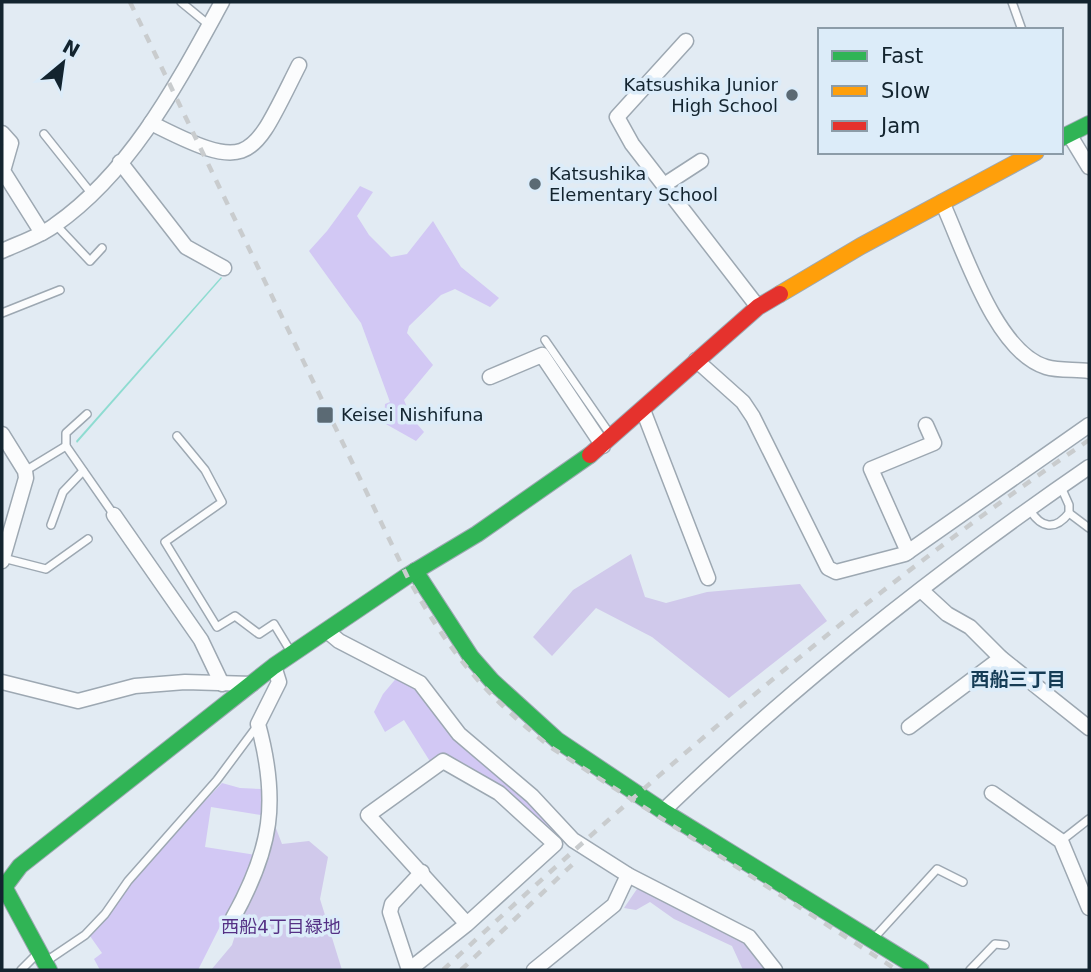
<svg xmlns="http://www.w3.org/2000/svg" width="1091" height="972" font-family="'DejaVu Sans','Noto Sans JP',sans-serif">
<rect width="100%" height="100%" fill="#e2ebf3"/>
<g fill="#d0c9eb">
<path d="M 631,554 L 645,597 L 666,603 L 707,592 L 800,584 L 827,621 L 729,698 L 652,637 L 596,608 L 552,656 L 533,637 L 573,590 Z"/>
<path d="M 272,818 L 282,844 L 309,841 L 328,857 L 320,899 L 342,970 L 211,970 L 232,945 Z"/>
<path d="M 639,886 L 742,939 L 770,970 L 743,970 L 732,946 L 674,919 L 650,902 L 636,910 L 624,908 Z"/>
</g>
<g fill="#d2c8f4">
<path d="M 360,186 L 373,192 L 357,216 L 369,235 L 391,257 L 407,254 L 433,221 L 461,267 L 499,298 L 490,307 L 455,289 L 441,295 L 409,326 L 407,333 L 433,365 L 404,400 L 411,417 L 424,432 L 416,441 L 384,423 L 385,404 L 390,402 L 361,323 L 309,251 L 327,231 Z"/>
<path d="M 399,675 L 403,676 L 566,837 L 559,843 L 500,789 L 431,763 L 404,720 L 385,732 L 374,712 L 383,694 Z"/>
<path d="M 222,783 L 240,788 L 262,789 L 261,815 L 211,807 L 205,847 L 256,855 L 198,970 L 100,970 L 94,959 L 102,953 L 90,936 L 147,862 Z"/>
</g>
<path fill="#8edcd1" d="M 221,277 L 222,278 L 77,443 L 76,441 Z"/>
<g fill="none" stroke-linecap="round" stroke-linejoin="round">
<g stroke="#9da8b2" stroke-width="10">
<g id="lane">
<path d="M 181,2 L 209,25"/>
<path d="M 1012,2 L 1022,30"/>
<path d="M 44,134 L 91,193"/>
<path d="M 56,225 L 90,261 L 102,248"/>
<path d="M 2,313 L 60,290"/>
<path d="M 545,340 L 612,437"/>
<path d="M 177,436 L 205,470 L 222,502 L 165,542 L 217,627 L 235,616 L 259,634 L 274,624 L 291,652"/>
<path d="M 66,446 L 66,433 L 87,414"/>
<path d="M 25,471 L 66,446 L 114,515"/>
<path d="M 1030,510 C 1041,528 1055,531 1069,513 L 1069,505 L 1061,487"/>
<path d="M 1069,513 L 1089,528"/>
<path d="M 51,525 L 63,492 L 83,471"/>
<path d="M 3,558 L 46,569 L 88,539"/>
<path d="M 1061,841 L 1089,819"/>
<path d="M 875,937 L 937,869 L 963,882"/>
<path d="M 48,960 L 85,935 L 105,914 L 128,881 L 217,780 L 258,725"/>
<path d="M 21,970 L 36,955"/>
<path d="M 970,970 L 995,944 L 1005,945"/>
</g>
</g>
<g stroke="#9da8b2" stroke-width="17">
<g id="street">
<path d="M 686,41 L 617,117 L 632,144 L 758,307"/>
<path d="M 151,123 C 253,175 251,160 299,65"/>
<path d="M 2,133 L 11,143 L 3,171 L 42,233"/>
<path d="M 1069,134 L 1089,167"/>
<path d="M 120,162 L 186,247 L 224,268"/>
<path d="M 664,185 L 701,161"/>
<path d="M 942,202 C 963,247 995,352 1046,367 C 1059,371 1076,369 1089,371"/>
<path d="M 2,251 C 19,243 39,237 55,225 C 132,171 178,82 222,2"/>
<path d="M 696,360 L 743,402 L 753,417 L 828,568 L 836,572 L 905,554 L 1089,425"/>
<path d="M 490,377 L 542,355 L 603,446"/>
<path d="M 643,410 L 708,578"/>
<path d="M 2,434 L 25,471 L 26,478 L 2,561"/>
<path d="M 114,515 L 201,640 L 222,684"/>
<path d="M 908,552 L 871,469 L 934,443 L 926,425"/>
<path d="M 922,591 L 947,614 L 970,627 L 1001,658 L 1089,728"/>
<path d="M 327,631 L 339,641 L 420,683 L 459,734 L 532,796 L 573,840 L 628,875 L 749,937 L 775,970"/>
<path d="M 2,682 L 78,701 L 135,686 L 185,682 L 252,684"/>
<path d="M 909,727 L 1001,658"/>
<path d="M 992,793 L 1061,841 L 1089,908"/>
<path d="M 663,811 C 794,685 939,570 1089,467"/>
<path d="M 233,918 C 272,848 279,801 258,724 L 279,682 L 274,666"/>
<path d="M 409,970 L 467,924 L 555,844 L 499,793 L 443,761 L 368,815 L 467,924"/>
<path d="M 409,970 L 390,912 L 392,904 L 422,872"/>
<path d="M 534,970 L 614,905 L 628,875"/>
</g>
</g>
<g stroke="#9da8b2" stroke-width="18">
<g id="fast">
<path d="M 1061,138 L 1089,124"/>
<path d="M 415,571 L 471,657 L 492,681 L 557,740 L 663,811 L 921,970"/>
<path d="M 2,883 L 49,970"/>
<path d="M 2,890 L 20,866 L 274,666 L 407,576 L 477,534 L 590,455"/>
</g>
</g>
<g stroke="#9da8b2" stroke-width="18">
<path id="slow" d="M 780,294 L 861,246 L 1036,152"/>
</g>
<g stroke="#9da8b2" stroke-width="18">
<path id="jam" d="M 590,455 L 758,307 L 780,294"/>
</g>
<use href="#lane" stroke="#fbfcfd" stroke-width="7"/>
<use href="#street" stroke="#fbfcfd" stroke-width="14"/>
<use href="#fast" stroke="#30b455" stroke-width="16"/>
<use href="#slow" stroke="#ff9f0a" stroke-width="16"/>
<use href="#jam" stroke="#e5322d" stroke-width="16"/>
<g stroke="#c9ccce" stroke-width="4.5" stroke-dasharray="9 9" stroke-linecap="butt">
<path d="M 130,2 L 407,576 C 448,651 485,696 552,748 L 897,970"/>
<path d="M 443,970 C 648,780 858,598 1089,440"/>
<path d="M 461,970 L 574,863"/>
</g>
</g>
<g fill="#5b6a74" stroke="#dcecf9" stroke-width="2.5">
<circle cx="792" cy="95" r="7"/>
<circle cx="535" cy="184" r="7"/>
<rect x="316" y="406" width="18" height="18" rx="3.5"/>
</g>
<g text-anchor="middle" stroke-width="7" stroke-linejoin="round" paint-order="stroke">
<g font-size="18" fill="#13242f" stroke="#dcecf9" text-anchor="start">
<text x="778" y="91" text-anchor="end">Katsushika Junior<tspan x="778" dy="21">High School</tspan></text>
<text x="549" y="180">Katsushika<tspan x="549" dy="21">Elementary School</tspan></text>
<text x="341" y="421">Keisei Nishifuna</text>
</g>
<g font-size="18" fill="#553185" stroke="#dcecf9">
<text x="281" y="933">西船4丁目緑地</text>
</g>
<g font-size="19" font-weight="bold" fill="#153c55" stroke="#dcecf9">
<text x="1018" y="686">西船三丁目</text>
</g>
</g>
<rect width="1091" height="972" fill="none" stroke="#13242f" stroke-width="7"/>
<rect x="818" y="28" width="245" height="126" fill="#dcecf9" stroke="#8c9ca8" stroke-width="2"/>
<rect x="832" y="51" width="35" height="10" fill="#30b455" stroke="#8c9ca8" stroke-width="2"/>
<text x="881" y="63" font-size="21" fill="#13242f">Fast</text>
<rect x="832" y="86" width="35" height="10" fill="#ff9f0a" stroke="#8c9ca8" stroke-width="2"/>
<text x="881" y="98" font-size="21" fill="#13242f">Slow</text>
<rect x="832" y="121" width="35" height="10" fill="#e5322d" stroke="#8c9ca8" stroke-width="2"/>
<text x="881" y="133" font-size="21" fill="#13242f">Jam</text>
<g transform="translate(63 63) rotate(29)" stroke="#dcecf9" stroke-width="5" paint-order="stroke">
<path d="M0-5L12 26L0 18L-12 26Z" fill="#13242f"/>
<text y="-10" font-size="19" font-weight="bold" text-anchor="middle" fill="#13242f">N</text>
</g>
</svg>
